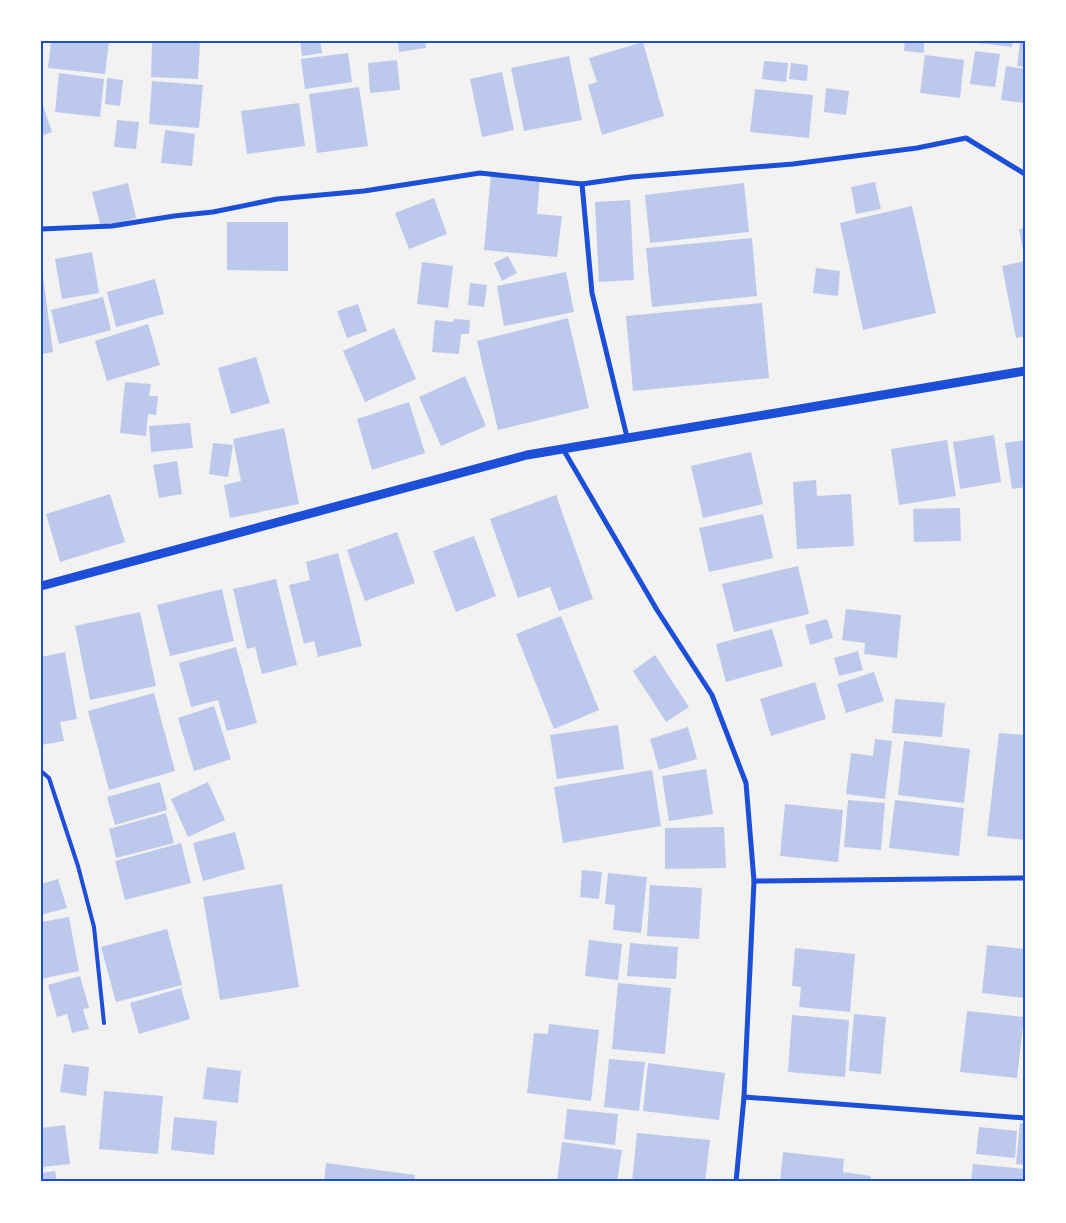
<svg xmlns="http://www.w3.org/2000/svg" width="1066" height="1223" font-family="Karla,sans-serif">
<rect width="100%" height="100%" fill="#f2f2f2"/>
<g fill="#bdc9ec">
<path d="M 51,41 L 109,41 L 105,74 L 48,68 Z"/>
<path d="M 152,41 L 200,41 L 198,79 L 151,77 Z"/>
<path d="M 300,41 L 320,41 L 322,53 L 302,56 Z"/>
<path d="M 398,41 L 425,41 L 426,48 L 399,52 Z"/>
<path d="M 905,41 L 924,41 L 924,53 L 904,51 Z"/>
<path d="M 978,41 L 1013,41 L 1012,47 L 978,43 Z"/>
<path d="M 1020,41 L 1025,41 L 1025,67 L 1017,66 Z"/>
<path d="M 643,42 L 664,116 L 602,135 L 588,85 L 597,82 L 589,58 Z"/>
<path d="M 975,51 L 1000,54 L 995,87 L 970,84 Z"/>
<path d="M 348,53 L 352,82 L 305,89 L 301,59 Z"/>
<path d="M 925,55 L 964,60 L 960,98 L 920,93 Z"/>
<path d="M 569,56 L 582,120 L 524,131 L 511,68 Z"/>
<path d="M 397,60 L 400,90 L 370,93 L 368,63 Z"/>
<path d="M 764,61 L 788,63 L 786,82 L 762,79 Z"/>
<path d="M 791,63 L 808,65 L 807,81 L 789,79 Z"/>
<path d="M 1006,66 L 1025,69 L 1025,103 L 1001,100 Z"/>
<path d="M 502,72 L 514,130 L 482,137 L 470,79 Z"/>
<path d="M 59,73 L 104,79 L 100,117 L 55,112 Z"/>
<path d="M 107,78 L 123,80 L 120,106 L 105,104 Z"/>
<path d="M 152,81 L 203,85 L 199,128 L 149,124 Z"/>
<path d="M 359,87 L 368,146 L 317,153 L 309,94 Z"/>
<path d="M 826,88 L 849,91 L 846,115 L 824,112 Z"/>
<path d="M 755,89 L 813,95 L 809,138 L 750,132 Z"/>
<path d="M 41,100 L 52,132 L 41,136 Z"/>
<path d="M 299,103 L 305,146 L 247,154 L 241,111 Z"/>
<path d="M 117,120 L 139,122 L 136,149 L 114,147 Z"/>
<path d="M 165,130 L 195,134 L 192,166 L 161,163 Z"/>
<path d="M 491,173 L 540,177 L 537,214 L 562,216 L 557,257 L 484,250 Z"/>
<path d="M 875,182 L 881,209 L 856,214 L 851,187 Z"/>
<path d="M 128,183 L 136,218 L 101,228 L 92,192 Z"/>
<path d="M 744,183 L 749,232 L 650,243 L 645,195 Z"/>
<path d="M 434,198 L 447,234 L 409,249 L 395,213 Z"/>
<path d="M 630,200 L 634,280 L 599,282 L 595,202 Z"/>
<path d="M 912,206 L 936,313 L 863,330 L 840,223 Z"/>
<path d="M 227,222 L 288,222 L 288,271 L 227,270 Z"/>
<path d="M 1025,228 L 1025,255 L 1024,255 L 1019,229 Z"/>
<path d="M 752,238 L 757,296 L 652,307 L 646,248 Z"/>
<path d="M 92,252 L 99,293 L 62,299 L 55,259 Z"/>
<path d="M 508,256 L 517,273 L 502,281 L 494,263 Z"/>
<path d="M 1025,261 L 1025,336 L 1016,338 L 1002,266 Z"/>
<path d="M 422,262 L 453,266 L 448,308 L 417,304 Z"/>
<path d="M 41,268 L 42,268 L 53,352 L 41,354 Z"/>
<path d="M 816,268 L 840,271 L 838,296 L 813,293 Z"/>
<path d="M 566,272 L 574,312 L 504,326 L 497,286 Z"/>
<path d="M 155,279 L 164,314 L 116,327 L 107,292 Z"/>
<path d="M 470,283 L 487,285 L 484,307 L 468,305 Z"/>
<path d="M 103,297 L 111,330 L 59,344 L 51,310 Z"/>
<path d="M 762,303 L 769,378 L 633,391 L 626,316 Z"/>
<path d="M 358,304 L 367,331 L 347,338 L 337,311 Z"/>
<path d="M 568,318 L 589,408 L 498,430 L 477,341 Z"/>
<path d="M 454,319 L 470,320 L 469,334 L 461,334 L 459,354 L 432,352 L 435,320 L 453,322 Z"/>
<path d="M 148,324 L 160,365 L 107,381 L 95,341 Z"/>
<path d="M 394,328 L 416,379 L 365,402 L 343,351 Z"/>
<path d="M 256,357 L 270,403 L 231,414 L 218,368 Z"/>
<path d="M 465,376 L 486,426 L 441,446 L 419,397 Z"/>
<path d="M 125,382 L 151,384 L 149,396 L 158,396 L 156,415 L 148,414 L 146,436 L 120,433 Z"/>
<path d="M 409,402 L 425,453 L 372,470 L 357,419 Z"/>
<path d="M 190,423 L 193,448 L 151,452 L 149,426 Z"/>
<path d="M 284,428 L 299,504 L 230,518 L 224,485 L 241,481 L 233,439 Z"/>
<path d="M 994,435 L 1001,482 L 960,489 L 953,442 Z"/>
<path d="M 947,440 L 956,496 L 899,505 L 891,449 Z"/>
<path d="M 1025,440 L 1025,487 L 1012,489 L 1005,443 Z"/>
<path d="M 213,443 L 233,445 L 228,477 L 209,474 Z"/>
<path d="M 751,452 L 763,504 L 703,518 L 691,466 Z"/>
<path d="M 177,461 L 182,494 L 159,498 L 153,465 Z"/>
<path d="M 816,480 L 817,496 L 851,494 L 854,546 L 797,549 L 793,482 Z"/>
<path d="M 110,494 L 125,542 L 60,562 L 46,514 Z"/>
<path d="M 556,495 L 593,599 L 559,611 L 550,587 L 518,598 L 490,519 Z"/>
<path d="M 960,508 L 961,541 L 914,542 L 913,509 Z"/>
<path d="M 763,514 L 773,558 L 709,572 L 699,528 Z"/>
<path d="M 397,532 L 415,583 L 365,601 L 347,550 Z"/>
<path d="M 474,536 L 496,596 L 456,612 L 433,551 Z"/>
<path d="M 338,553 L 362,646 L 318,657 L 314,641 L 304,644 L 289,585 L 310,580 L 306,562 Z"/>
<path d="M 798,566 L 809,614 L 734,632 L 722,584 Z"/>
<path d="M 276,579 L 297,665 L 262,674 L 255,647 L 247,649 L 233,589 Z"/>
<path d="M 222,589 L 234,641 L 170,656 L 157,605 Z"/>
<path d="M 846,609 L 901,615 L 897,658 L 864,654 L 865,643 L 842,640 Z"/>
<path d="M 140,612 L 156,686 L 90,700 L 75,626 Z"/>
<path d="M 561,616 L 599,710 L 554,729 L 516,634 Z"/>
<path d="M 827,619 L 833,638 L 810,645 L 805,625 Z"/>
<path d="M 772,629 L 783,666 L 726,682 L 716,644 Z"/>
<path d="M 236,647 L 257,723 L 227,731 L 218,700 L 191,707 L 179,663 Z"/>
<path d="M 858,651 L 863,670 L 839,676 L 834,658 Z"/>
<path d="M 65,652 L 77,719 L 60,722 L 64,741 L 41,745 L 41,657 Z"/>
<path d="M 655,655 L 689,707 L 666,722 L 633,671 Z"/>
<path d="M 874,672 L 884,701 L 846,713 L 837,684 Z"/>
<path d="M 815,682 L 826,719 L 771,736 L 760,699 Z"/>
<path d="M 154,693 L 175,771 L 109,790 L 88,711 Z"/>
<path d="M 895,699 L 945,703 L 942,737 L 892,733 Z"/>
<path d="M 214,706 L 231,759 L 194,771 L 178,718 Z"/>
<path d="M 618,725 L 624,769 L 557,779 L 550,735 Z"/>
<path d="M 688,727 L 697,759 L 659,770 L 650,739 Z"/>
<path d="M 999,733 L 1025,735 L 1025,840 L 987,836 Z"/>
<path d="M 875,739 L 892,741 L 885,799 L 846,794 L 851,753 L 873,756 Z"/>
<path d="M 904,741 L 970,749 L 964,803 L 898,795 Z"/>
<path d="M 706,769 L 713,814 L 669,821 L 662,776 Z"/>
<path d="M 652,770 L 661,826 L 563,843 L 554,787 Z"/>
<path d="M 160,782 L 167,810 L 115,825 L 107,797 Z"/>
<path d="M 208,782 L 225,820 L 188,837 L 171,799 Z"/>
<path d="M 848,800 L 885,803 L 881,850 L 844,847 Z"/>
<path d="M 895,800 L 964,808 L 959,856 L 889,848 Z"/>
<path d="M 785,804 L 843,810 L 838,862 L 780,856 Z"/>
<path d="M 166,813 L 174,843 L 116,858 L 109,829 Z"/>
<path d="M 724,827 L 726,868 L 665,869 L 665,828 Z"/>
<path d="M 235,832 L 245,869 L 203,881 L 193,843 Z"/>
<path d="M 181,843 L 191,883 L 125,900 L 115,861 Z"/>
<path d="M 582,870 L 602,872 L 599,899 L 580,897 Z"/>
<path d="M 608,873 L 647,877 L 641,933 L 613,930 L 615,905 L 605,904 Z"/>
<path d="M 58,879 L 67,908 L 41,915 L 41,884 Z"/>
<path d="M 282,884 L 299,987 L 220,1000 L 203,897 Z"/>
<path d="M 650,885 L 702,888 L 699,939 L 647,936 Z"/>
<path d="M 69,917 L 79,971 L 41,979 L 41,922 Z"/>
<path d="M 167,929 L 182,985 L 116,1002 L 101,947 Z"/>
<path d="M 589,940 L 622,944 L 618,980 L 585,976 Z"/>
<path d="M 630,943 L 678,947 L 676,979 L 627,976 Z"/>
<path d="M 987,945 L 1025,949 L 1025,998 L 982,993 Z"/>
<path d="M 795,948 L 855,954 L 850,1012 L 799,1007 L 801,987 L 792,986 Z"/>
<path d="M 80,976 L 89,1008 L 83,1009 L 89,1029 L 72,1033 L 67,1014 L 57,1017 L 48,985 Z"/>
<path d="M 618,983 L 671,988 L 665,1054 L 612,1049 Z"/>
<path d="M 181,988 L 190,1019 L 139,1034 L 130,1003 Z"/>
<path d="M 967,1011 L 1024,1017 L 1017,1078 L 960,1072 Z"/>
<path d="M 854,1014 L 886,1017 L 881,1074 L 849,1071 Z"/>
<path d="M 792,1015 L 849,1020 L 845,1077 L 788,1072 Z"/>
<path d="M 549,1024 L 599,1030 L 591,1101 L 527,1093 L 534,1033 L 548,1034 Z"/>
<path d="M 609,1059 L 645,1062 L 639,1111 L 604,1107 Z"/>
<path d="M 648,1063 L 725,1073 L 719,1120 L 643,1111 Z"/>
<path d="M 64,1064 L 89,1067 L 86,1096 L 60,1092 Z"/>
<path d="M 207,1067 L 241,1071 L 238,1103 L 203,1099 Z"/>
<path d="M 104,1091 L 163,1096 L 158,1154 L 99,1149 Z"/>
<path d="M 567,1109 L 618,1114 L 615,1145 L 564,1139 Z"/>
<path d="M 174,1117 L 217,1121 L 214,1155 L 171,1150 Z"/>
<path d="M 1020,1123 L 1025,1124 L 1025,1165 L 1016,1164 Z"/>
<path d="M 65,1125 L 70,1164 L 41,1167 L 41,1128 Z"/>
<path d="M 979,1127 L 1017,1131 L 1015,1158 L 976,1154 Z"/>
<path d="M 637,1133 L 710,1140 L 705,1182 L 632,1182 Z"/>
<path d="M 562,1142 L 622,1150 L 617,1182 L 557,1182 Z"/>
<path d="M 783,1152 L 844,1159 L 843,1172 L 871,1176 L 870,1182 L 780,1182 Z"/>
<path d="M 326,1163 L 415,1175 L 414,1182 L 324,1182 Z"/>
<path d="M 973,1164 L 1025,1169 L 1025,1182 L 971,1182 Z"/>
<path d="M 55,1171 L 57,1182 L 41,1182 L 41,1173 Z"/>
</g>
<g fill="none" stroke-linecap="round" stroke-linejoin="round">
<path stroke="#1d4ed8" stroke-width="4" d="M 41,771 L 49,778 L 78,866 L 94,927 L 104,1023"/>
<g stroke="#1d4ed8" stroke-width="5">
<path d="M 582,184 L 592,293 L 627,437"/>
<path d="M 41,229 L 112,226 L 174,216 L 213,212 L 277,199 L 364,191 L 480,173 L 582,184 L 631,177 L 793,164 L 917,148 L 966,138 L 1025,174"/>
<path d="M 563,449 L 657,610 L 712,695 L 746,783 L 754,881 L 744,1097 L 736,1182"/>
<path d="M 754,881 L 1025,878"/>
<path d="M 744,1097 L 1025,1118"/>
</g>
<path stroke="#1d4ed8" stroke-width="9" d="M 41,586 L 527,455 L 1025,371"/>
</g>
<rect width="1066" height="1223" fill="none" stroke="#ffffff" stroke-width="85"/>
<rect x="42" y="42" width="982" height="1138" fill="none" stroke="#1d4ed8" stroke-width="2"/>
</svg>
